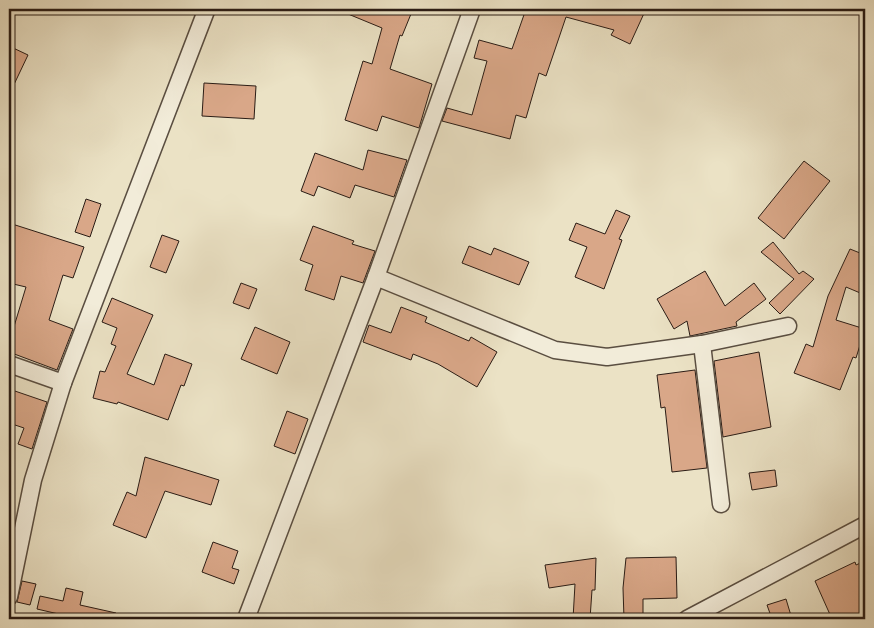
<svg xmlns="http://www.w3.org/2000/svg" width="874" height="628" font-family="'Sorts Mill Goudy',serif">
<rect width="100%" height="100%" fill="#ebe2c5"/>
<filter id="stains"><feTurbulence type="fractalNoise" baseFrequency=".004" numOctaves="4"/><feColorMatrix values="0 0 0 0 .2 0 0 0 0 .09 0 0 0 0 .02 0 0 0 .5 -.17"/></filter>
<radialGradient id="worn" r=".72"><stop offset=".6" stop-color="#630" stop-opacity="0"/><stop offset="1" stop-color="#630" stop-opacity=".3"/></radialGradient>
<g fill="#d9a788" stroke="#2a1c15">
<path d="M 336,9 L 413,9 L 402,36 L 400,35 L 390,69 L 432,84 L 419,128 L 382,116 L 377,131 L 345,120 L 363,61 L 372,64 L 382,28 Z"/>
<path d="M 526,9 L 646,9 L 630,44 L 611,35 L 614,30 L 566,17 L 546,76 L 539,73 L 526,118 L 516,115 L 510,139 L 442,121 L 447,108 L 472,115 L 487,61 L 474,58 L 479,40 L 512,49 Z"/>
<path d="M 9,46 L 28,55 L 9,95 Z"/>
<path d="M 204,83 L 256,86 L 254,119 L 202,116 Z"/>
<path d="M 368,150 L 407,160 L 394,197 L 355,185 L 350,198 L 318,186 L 314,196 L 301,191 L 315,153 L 363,170 Z"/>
<path d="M 804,161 L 830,181 L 784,239 L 758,218 Z"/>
<path d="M 86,199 L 101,204 L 90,237 L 75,232 Z"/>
<path d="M 616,210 L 630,216 L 619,239 L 622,240 L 604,289 L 575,277 L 587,247 L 569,240 L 576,223 L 605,234 Z"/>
<path d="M 9,223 L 84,247 L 73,278 L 63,275 L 49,320 L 73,329 L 57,370 L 9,352 L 9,343 L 26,287 L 9,283 Z"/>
<path d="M 313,226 L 354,241 L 352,244 L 375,251 L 363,283 L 341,276 L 334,300 L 305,290 L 313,265 L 300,260 Z"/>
<path d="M 162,235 L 179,241 L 166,273 L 150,267 Z"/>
<path d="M 773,242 L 799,274 L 803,271 L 814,279 L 780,314 L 769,303 L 794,279 L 761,252 Z"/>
<path d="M 469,246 L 491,255 L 494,248 L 529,262 L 519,285 L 462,263 Z"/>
<path d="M 850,249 L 865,255 L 865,295 L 846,287 L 836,320 L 865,329 L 856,358 L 853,357 L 840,390 L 794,373 L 806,344 L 813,347 L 828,296 Z"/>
<path d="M 705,271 L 725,306 L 754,283 L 766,299 L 736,322 L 737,326 L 690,336 L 687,321 L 674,329 L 657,299 Z"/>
<path d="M 241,283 L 257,289 L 249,309 L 233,303 Z"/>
<path d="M 112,298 L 153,315 L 127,374 L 154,385 L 165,354 L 192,364 L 184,386 L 181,385 L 168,420 L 118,402 L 117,404 L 93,398 L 100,371 L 105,372 L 116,346 L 111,344 L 117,328 L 102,322 Z"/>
<path d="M 401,307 L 427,317 L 425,322 L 469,341 L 471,337 L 497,352 L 477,387 L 438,364 L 413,354 L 411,360 L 363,342 L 369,325 L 391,333 Z"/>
<path d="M 255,327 L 290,342 L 277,374 L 241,359 Z"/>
<path d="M 759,352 L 771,427 L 723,437 L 714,361 Z"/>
<path d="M 695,370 L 707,468 L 672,472 L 665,407 L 661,408 L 657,375 Z"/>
<path d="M 9,389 L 47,402 L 32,449 L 18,444 L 24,428 L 9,423 Z"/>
<path d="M 287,411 L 308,419 L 295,454 L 274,446 Z"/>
<path d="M 145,457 L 219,480 L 211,505 L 165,491 L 146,538 L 113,525 L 127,492 L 136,496 Z"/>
<path d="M 775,470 L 777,486 L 752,490 L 749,473 Z"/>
<path d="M 213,542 L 238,551 L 232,568 L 239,570 L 234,584 L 202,572 Z"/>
<path d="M 676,557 L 677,598 L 643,599 L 643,619 L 624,619 L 623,588 L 626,558 Z"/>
<path d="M 596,558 L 595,590 L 592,590 L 590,619 L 573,619 L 575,584 L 549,588 L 545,565 Z"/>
<path d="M 865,561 L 865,619 L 832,619 L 815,581 L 855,562 L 856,565 Z"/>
<path d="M 22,581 L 36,584 L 30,605 L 17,602 Z"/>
<path d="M 66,588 L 83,592 L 80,605 L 116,613 L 116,619 L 80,619 L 37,609 L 40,596 L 63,601 Z"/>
<path d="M 786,599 L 792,619 L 772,619 L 767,605 Z"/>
</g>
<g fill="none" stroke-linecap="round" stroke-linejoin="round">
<g stroke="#5a4e41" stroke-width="19">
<g id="street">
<path d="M 376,277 L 555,350 L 607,357 L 702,344 L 788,326"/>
<path d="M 702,344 L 721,504"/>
<path d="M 9,364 L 63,383"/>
<path d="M 9,597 L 33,480 L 63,383 L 206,11"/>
<path d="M 246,619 L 376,277 L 472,9"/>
<path d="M 687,619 L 865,525"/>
</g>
</g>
<use href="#street" stroke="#f2ecd9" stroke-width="16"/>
</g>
<rect width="874" height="628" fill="none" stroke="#ebe2c5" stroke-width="30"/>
<rect x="10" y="10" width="854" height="608" fill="none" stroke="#2a1c15" stroke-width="2.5"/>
<rect x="15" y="15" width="844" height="598" fill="none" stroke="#2a1c15"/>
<rect width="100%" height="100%" filter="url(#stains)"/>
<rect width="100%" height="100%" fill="url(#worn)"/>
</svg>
